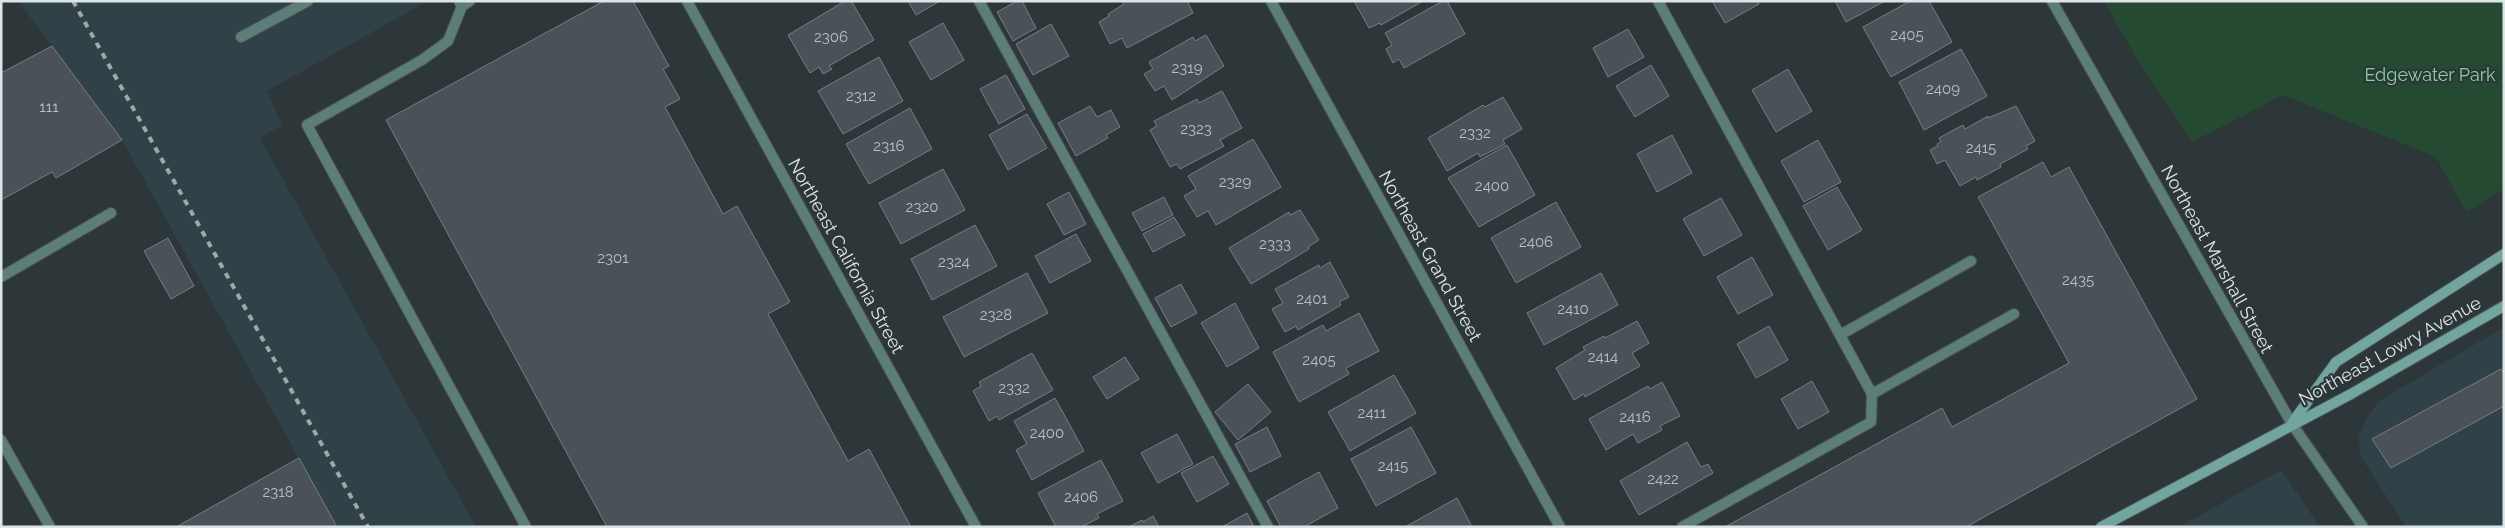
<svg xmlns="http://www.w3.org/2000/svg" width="2505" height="528" font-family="Raleway,sans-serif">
<rect width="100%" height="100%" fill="#2d3739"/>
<g fill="#304247">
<path d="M 18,1 L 428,1 L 267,91 L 282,125 L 260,138 L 476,527 L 337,527 L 122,140 Z"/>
<path d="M 2504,327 L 2504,527 L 2406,527 L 2360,455 L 2359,436 L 2368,416 L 2378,402 Z"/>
<path d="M 2281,470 L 2320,527 L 2179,527 Z"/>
</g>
<path fill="#254931" d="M 2104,1 L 2504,1 L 2504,189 L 2466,212 L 2436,157 L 2283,95 L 2192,142 L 2142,68 Z"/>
<g fill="#4a5157" stroke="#767e85">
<path d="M 604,1 L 633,1 L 669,66 L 663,69 L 680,99 L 665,107 L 723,214 L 737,206 L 790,302 L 768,314 L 848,461 L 869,449 L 911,527 L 607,527 L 386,120 Z"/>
<path d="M 845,1 L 852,2 L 874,40 L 829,66 L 832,69 L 823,74 L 819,67 L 810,73 L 788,35 Z"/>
<path d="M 908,1 L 940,1 L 916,15 Z"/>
<path d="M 1017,1 L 1022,1 L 1036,28 L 1013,41 L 997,12 Z"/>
<path d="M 1123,1 L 1187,1 L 1193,13 L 1127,48 L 1122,38 L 1110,44 L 1099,22 L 1109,16 L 1108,14 L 1124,4 Z"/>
<path d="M 1354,1 L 1423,1 L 1381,25 L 1380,23 L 1369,28 Z"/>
<path d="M 1443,1 L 1447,1 L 1465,34 L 1404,68 L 1399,59 L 1393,63 L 1386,49 L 1392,45 L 1385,33 Z"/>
<path d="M 1712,1 L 1758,1 L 1759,4 L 1725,23 Z"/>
<path d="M 1835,1 L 1885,1 L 1846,22 Z"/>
<path d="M 1910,1 L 1929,1 L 1952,42 L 1891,77 L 1863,27 Z"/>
<path d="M 943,23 L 964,60 L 931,80 L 909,42 Z"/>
<path d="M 1051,24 L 1069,56 L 1033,75 L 1016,44 Z"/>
<path d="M 1628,29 L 1644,57 L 1608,77 L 1593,48 Z"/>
<path d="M 1206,35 L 1224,66 L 1172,100 L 1164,86 L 1155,91 L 1144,74 L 1153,69 L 1149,62 L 1193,37 L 1195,41 Z"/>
<path d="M 52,46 L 122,140 L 56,178 L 52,172 L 1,200 L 1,73 Z"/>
<path d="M 1961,49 L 1987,96 L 1924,130 L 1899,82 Z"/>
<path d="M 879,57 L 903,101 L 843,134 L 818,91 Z"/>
<path d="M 1651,65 L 1669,96 L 1635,117 L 1616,86 Z"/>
<path d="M 1788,69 L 1812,111 L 1776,132 L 1752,90 Z"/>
<path d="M 1006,75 L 1025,109 L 999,124 L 980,89 Z"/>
<path d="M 1222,91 L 1242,128 L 1220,140 L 1224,146 L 1180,169 L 1177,164 L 1170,167 L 1150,130 L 1157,126 L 1154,121 L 1197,99 L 1199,103 Z"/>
<path d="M 1503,97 L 1522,129 L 1503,140 L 1505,144 L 1480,157 L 1478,153 L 1447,171 L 1428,138 L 1483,105 L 1485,107 Z"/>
<path d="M 1090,106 L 1097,117 L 1111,110 L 1120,127 L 1106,135 L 1108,138 L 1076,156 L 1058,123 Z"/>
<path d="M 2016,106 L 2035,141 L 2026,146 L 2028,149 L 2000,164 L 2001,167 L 1977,180 L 1976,177 L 1960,186 L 1945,160 L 1937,164 L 1930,150 L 1938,146 L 1937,144 L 1941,142 L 1939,138 L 1963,125 L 1965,129 L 1988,116 L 1988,118 Z"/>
<path d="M 910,108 L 932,149 L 869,184 L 846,144 Z"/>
<path d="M 1027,114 L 1047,148 L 1008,170 L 989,135 Z"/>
<path d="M 1672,135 L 1692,173 L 1657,192 L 1637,154 Z"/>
<path d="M 1253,139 L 1281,187 L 1216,225 L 1208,211 L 1197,217 L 1184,196 L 1196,189 L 1188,176 Z"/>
<path d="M 1818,140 L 1841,182 L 1804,202 L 1781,161 Z"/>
<path d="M 1507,145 L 1535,195 L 1479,227 L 1448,178 Z"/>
<path d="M 2043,162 L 2051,177 L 2069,167 L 2197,399 L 1966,527 L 1725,527 L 1942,408 L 1952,427 L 2069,363 L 1978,197 Z"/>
<path d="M 943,169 L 965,210 L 901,244 L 879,203 Z"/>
<path d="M 1837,187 L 1862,230 L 1828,250 L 1803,206 Z"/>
<path d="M 1069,192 L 1086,224 L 1064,235 L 1047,204 Z"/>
<path d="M 1164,197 L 1173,215 L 1142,231 L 1132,213 Z"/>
<path d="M 1721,198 L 1742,235 L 1704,256 L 1683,219 Z"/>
<path d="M 1556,202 L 1581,247 L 1516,283 L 1491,238 Z"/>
<path d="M 1300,210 L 1319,240 L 1308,247 L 1309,249 L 1251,284 L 1229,248 L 1289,212 L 1290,215 Z"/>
<path d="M 1174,217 L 1185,235 L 1153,252 L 1143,234 Z"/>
<path d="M 975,225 L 997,266 L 932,300 L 911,259 Z"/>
<path d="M 1076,234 L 1091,261 L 1050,283 L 1035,256 Z"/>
<path d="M 168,238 L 194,286 L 171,299 L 144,251 Z"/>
<path d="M 1752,257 L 1773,295 L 1738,314 L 1717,277 Z"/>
<path d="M 1330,262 L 1349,297 L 1339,302 L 1341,305 L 1298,330 L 1296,326 L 1285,332 L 1272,309 L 1283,303 L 1275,289 L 1319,265 L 1320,268 Z"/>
<path d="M 1027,273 L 1048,313 L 964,357 L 943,317 Z"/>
<path d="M 1601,273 L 1618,305 L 1544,345 L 1527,313 Z"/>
<path d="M 1181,284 L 1197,313 L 1171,327 L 1155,298 Z"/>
<path d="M 1235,303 L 1259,348 L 1227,367 L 1201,323 Z"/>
<path d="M 1359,313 L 1379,351 L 1346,368 L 1349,374 L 1299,402 L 1273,352 L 1323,325 L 1326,331 Z"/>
<path d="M 1637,321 L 1649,343 L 1632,353 L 1640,366 L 1585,397 L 1584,394 L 1574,400 L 1556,368 L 1585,350 L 1583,347 L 1604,336 L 1605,338 Z"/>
<path d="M 1769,326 L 1788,360 L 1756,378 L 1737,344 Z"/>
<path d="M 1032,353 L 1053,390 L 999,420 L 997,416 L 989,421 L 973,391 L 981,386 L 979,382 Z"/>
<path d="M 1125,357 L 1139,379 L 1107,399 L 1093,377 Z"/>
<path d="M 2501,369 L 2504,374 L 2504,406 L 2391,468 L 2372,439 Z"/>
<path d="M 1394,375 L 1416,413 L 1350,451 L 1328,412 Z"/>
<path d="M 1812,381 L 1829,412 L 1798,429 L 1781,399 Z"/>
<path d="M 1662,382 L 1680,416 L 1660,426 L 1662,430 L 1638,443 L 1633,434 L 1606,450 L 1589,419 L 1648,386 L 1650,389 Z"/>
<path d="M 1248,384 L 1271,412 L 1238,440 L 1215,412 Z"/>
<path d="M 1055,398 L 1084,451 L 1032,480 L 1016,450 L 1027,444 L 1014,421 Z"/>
<path d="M 1267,427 L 1281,456 L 1250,472 L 1235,444 Z"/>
<path d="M 1411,427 L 1436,473 L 1376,506 L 1351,459 Z"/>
<path d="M 1177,434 L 1193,464 L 1158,483 L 1141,453 Z"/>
<path d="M 1687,442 L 1701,467 L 1708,464 L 1713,473 L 1639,515 L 1620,481 Z"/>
<path d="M 1213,456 L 1229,484 L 1197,502 L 1181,473 Z"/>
<path d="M 299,458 L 337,527 L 176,527 Z"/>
<path d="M 1101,460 L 1123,501 L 1097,514 L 1099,518 L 1081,527 L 1056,527 L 1038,493 Z"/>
<path d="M 1319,472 L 1338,508 L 1304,527 L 1281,527 L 1267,501 Z"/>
<path d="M 1457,498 L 1472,527 L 1405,527 Z"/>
<path d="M 1247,513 L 1254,527 L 1222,527 Z"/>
<path d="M 1153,516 L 1159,527 L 1129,527 L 1142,520 L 1143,522 Z"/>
</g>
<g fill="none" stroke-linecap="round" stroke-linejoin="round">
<g stroke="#495355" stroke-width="12">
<g id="service">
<path d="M 459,1 L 462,6 L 448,41 L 422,60 L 307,125 L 526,527"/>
<path d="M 979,1 L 1268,527"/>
<path d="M 1658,1 L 1872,394"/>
<path d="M 241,37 L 308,1"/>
<path d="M 1,277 L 111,213"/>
<path d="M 1840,335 L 1971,261"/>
<path d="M 1682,527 L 1871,422 L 1872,394 L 2014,314"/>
</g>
</g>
<g stroke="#495355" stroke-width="12">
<g id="minor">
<path d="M 687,1 L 976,527"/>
<path d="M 1271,1 L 1560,527"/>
<path d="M 462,6 L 470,1"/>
<path d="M 1,440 L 50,527"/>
</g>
</g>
<g stroke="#495355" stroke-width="12">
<path id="tertiary" d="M 2052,1 L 2292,424 L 2363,527"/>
</g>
<g stroke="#495355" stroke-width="12">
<g id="secondary">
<path d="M 2292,423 L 2336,362 L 2504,254"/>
<path d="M 2101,527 L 2351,394 L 2504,306"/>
</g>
</g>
<use href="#service" stroke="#5d7d78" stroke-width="10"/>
<use href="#minor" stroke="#5d7d78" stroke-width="10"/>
<use href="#tertiary" stroke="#5d7d78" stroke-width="10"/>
<use href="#secondary" stroke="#71a59d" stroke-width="10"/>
<path stroke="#9fa7a9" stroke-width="4" stroke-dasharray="6 6" stroke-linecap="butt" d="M 73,1 L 368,527"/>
</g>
<g text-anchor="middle" stroke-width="4.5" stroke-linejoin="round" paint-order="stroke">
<g font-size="15" fill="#b9c0c2">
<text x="1907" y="40">2405</text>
<text x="831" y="42">2306</text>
<text x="1187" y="73">2319</text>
<text x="1943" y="94">2409</text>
<text x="861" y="101">2312</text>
<text x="49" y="112">111</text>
<text x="1196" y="134">2323</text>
<text x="1475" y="138">2332</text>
<text x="889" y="151">2316</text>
<text x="1981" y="153">2415</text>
<text x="1235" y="187">2329</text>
<text x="1492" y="191">2400</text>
<text x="922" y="212">2320</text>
<text x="1536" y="247">2406</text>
<text x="1275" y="249">2333</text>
<text x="613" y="263">2301</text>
<text x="954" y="267">2324</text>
<text x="2078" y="285">2435</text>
<text x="1312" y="304">2401</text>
<text x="1573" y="314">2410</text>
<text x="996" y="320">2328</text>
<text x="1603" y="362">2414</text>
<text x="1319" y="365">2405</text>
<text x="1014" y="393">2332</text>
<text x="1372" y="418">2411</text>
<text x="1635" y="422">2416</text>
<text x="1047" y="438">2400</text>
<text x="1393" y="471">2415</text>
<text x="1663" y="484">2422</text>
<text x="278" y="497">2318</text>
<text x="1081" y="502">2406</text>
</g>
<g font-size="18" fill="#83d59c" stroke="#2d3739">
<text x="2430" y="81">Edgewater Park</text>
</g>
<g font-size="18" fill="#dee5e6" stroke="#2d3739">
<text transform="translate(846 256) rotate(61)" y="6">Northeast California Street</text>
<text transform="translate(1430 256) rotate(61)" y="6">Northeast Grand Street</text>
<text transform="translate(2217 259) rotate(61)" y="6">Northeast Marshall Street</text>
<text transform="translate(2390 351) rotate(-29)" y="6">Northeast Lowry Avenue</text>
</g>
</g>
<rect width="2505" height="528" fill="none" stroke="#dee5e6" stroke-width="5"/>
</svg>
